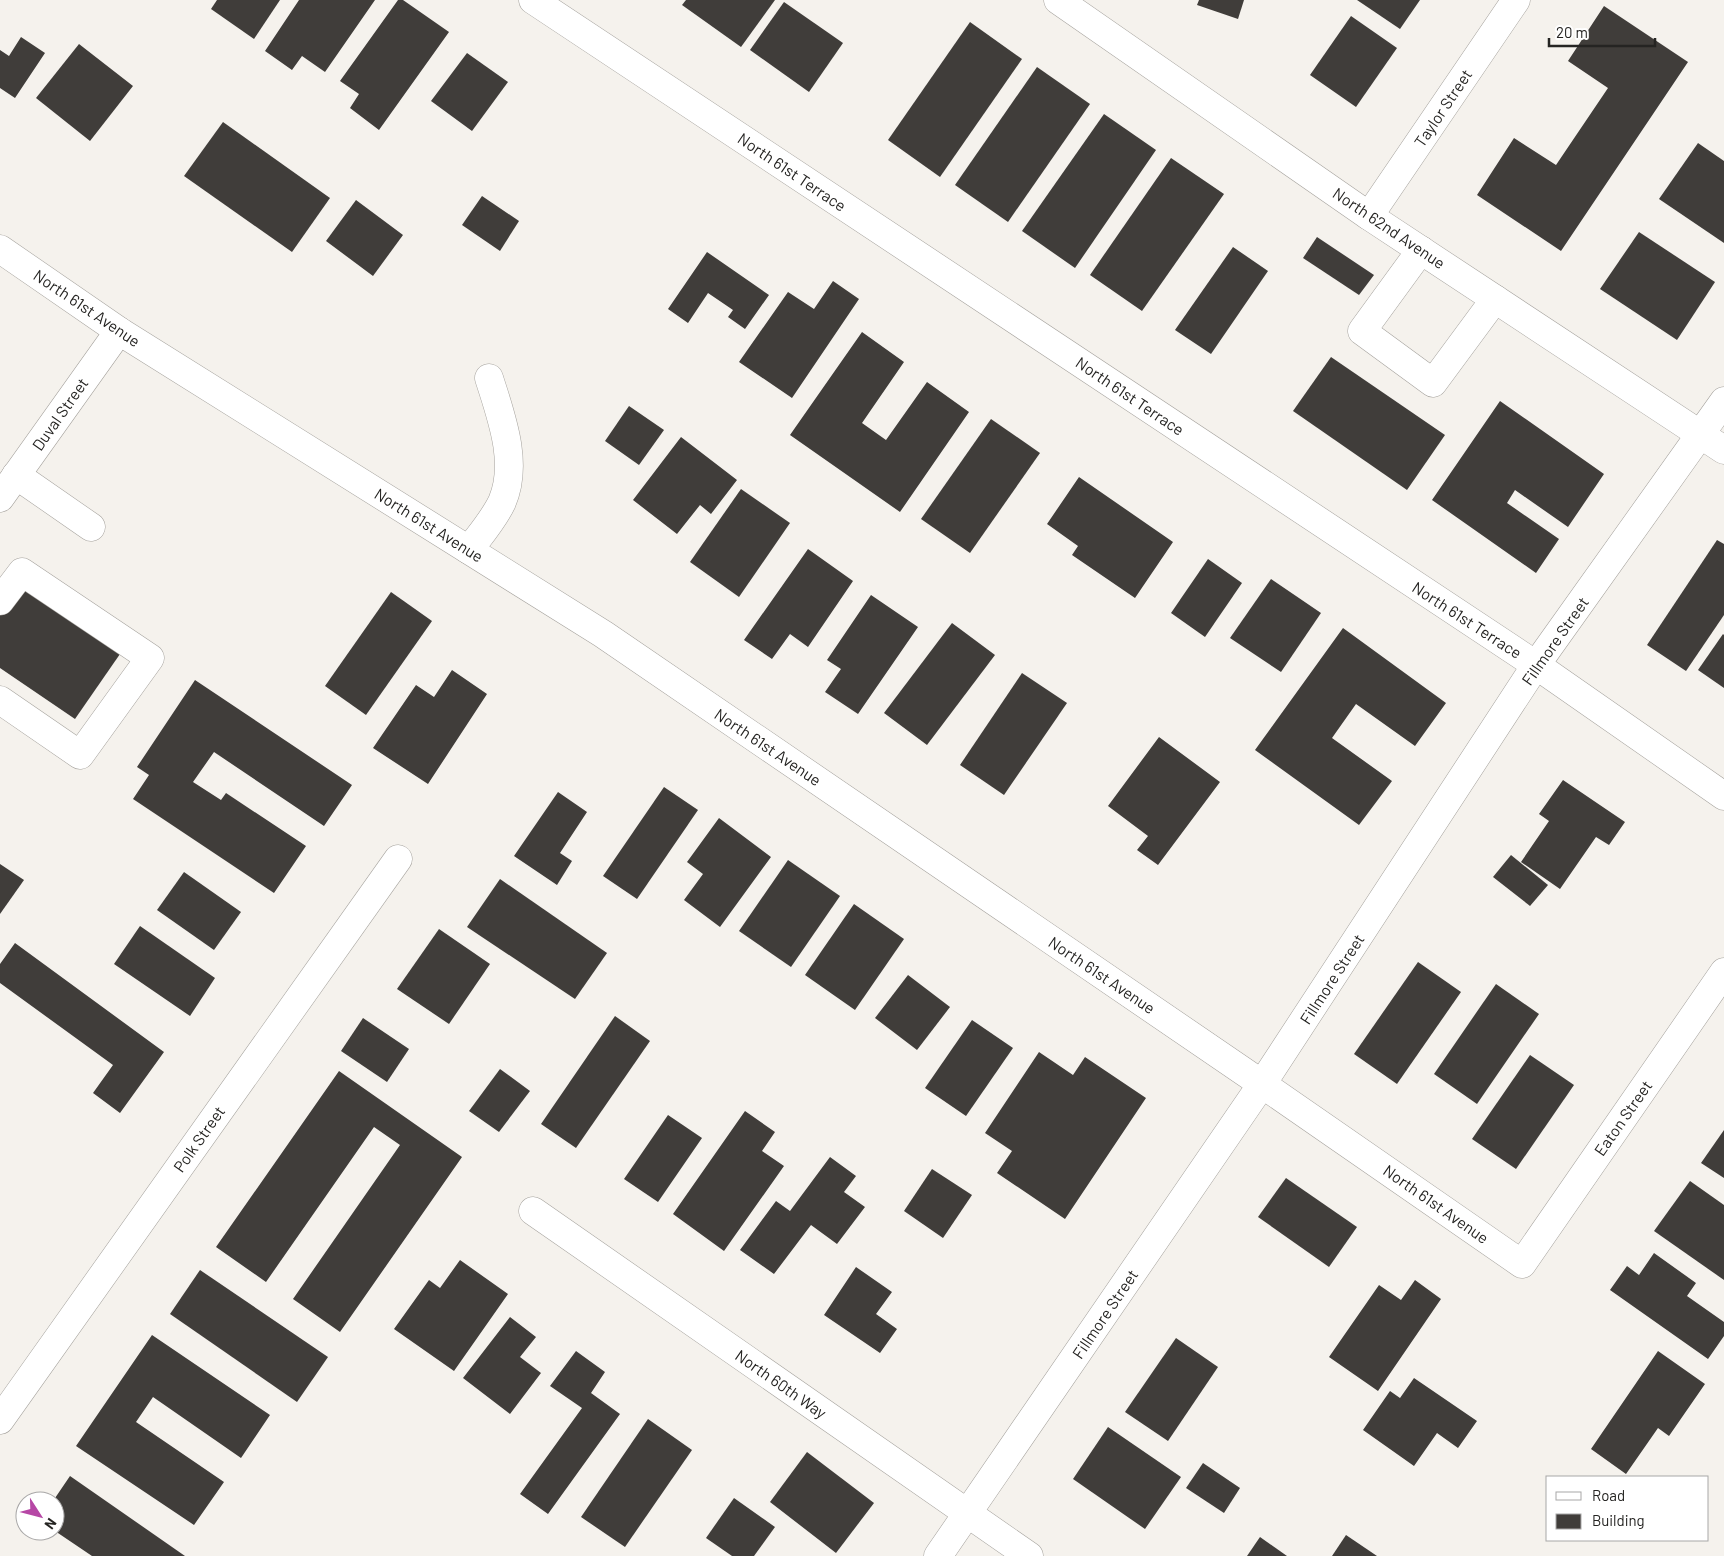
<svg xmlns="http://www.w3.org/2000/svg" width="1724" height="1556" font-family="Barlow,sans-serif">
<rect width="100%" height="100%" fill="#f5f2ed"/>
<g fill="#403d3a">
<path d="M 217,0 L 280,0 L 254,39 L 211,9 Z"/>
<path d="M 299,0 L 375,0 L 325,72 L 302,56 L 292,70 L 265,51 Z"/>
<path d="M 398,0 L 403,0 L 449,32 L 379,130 L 350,108 L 359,94 L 340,81 Z"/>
<path d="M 686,0 L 775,0 L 741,47 L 682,5 Z"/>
<path d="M 1199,0 L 1244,0 L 1238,19 L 1197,5 Z"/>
<path d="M 1357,0 L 1420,0 L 1400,29 Z"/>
<path d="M 784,2 L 843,43 L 809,92 L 750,50 Z"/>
<path d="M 1604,6 L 1688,62 L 1561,251 L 1477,195 L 1514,138 L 1556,165 L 1608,88 L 1568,61 Z"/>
<path d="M 1351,16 L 1397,48 L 1356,107 L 1310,75 Z"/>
<path d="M 970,22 L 1022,59 L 940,177 L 888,140 Z"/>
<path d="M 21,37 L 45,53 L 15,98 L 0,88 L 0,50 L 9,56 Z"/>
<path d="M 79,44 L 133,86 L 90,141 L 36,98 Z"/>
<path d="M 467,53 L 508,82 L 472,131 L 431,101 Z"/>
<path d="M 1037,67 L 1090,104 L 1008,222 L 955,185 Z"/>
<path d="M 1104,114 L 1156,150 L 1075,268 L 1022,231 Z"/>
<path d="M 223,122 L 330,198 L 292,252 L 184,176 Z"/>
<path d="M 1698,143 L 1724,161 L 1724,243 L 1659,199 Z"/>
<path d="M 1171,158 L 1224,194 L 1142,311 L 1090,275 Z"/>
<path d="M 482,196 L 519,221 L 500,251 L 462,225 Z"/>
<path d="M 356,200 L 403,235 L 373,276 L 326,241 Z"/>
<path d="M 1639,232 L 1715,282 L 1677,340 L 1600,289 Z"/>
<path d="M 1317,237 L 1374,275 L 1359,295 L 1303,258 Z"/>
<path d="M 1233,247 L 1268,271 L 1211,354 L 1175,330 Z"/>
<path d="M 707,252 L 769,295 L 745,329 L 728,317 L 733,310 L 708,293 L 688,323 L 668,309 Z"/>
<path d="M 833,281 L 859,299 L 792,398 L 739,362 L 788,292 L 814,309 Z"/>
<path d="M 862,332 L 904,362 L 862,423 L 886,440 L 927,382 L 969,412 L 900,512 L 790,435 Z"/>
<path d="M 1331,357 L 1445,435 L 1407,490 L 1293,411 Z"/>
<path d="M 1500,401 L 1604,474 L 1568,527 L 1515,490 L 1507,503 L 1559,539 L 1536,573 L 1432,500 Z"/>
<path d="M 629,406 L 664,430 L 639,465 L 605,441 Z"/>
<path d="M 991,419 L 1040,453 L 970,553 L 921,519 Z"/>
<path d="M 681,437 L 737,480 L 711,514 L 700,505 L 677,534 L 633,500 Z"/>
<path d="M 1079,477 L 1173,542 L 1135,598 L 1072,555 L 1078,546 L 1047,524 Z"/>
<path d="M 741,489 L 790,523 L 739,597 L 690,562 Z"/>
<path d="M 1717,540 L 1724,544 L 1724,615 L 1686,671 L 1647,645 Z"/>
<path d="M 808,549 L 853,581 L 808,647 L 790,634 L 772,659 L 744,640 Z"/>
<path d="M 1208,559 L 1242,583 L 1205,637 L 1171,613 Z"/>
<path d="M 1271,579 L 1321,613 L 1281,672 L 1230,638 Z"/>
<path d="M 16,582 L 120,654 L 75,719 L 0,668 L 0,606 Z"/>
<path d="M 391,592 L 432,621 L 366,715 L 325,686 Z"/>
<path d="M 871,595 L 918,627 L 858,714 L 825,692 L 841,669 L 827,660 Z"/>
<path d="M 952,623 L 995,655 L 927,745 L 884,713 Z"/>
<path d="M 1343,628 L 1446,703 L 1415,746 L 1356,704 L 1332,738 L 1392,781 L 1359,825 L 1255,750 Z"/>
<path d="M 1723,634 L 1724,635 L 1724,688 L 1698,670 Z"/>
<path d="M 452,670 L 487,694 L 428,784 L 373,748 L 416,685 L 434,697 Z"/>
<path d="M 1022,673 L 1067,703 L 1004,795 L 960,765 Z"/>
<path d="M 195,680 L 352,785 L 324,826 L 214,752 L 193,782 L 221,800 L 226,793 L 306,846 L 274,893 L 133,799 L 149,775 L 137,767 Z"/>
<path d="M 1159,737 L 1220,782 L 1158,865 L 1137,850 L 1148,836 L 1108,806 Z"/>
<path d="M 1563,780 L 1625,822 L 1609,845 L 1596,837 L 1560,889 L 1521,862 L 1549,821 L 1539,814 Z"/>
<path d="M 664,787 L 698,810 L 637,899 L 603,876 Z"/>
<path d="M 558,792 L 587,812 L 560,853 L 572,861 L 557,885 L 514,856 Z"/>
<path d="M 719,818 L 771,857 L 720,927 L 684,900 L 703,874 L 687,862 Z"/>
<path d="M 1511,855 L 1548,885 L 1530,906 L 1493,877 Z"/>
<path d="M 788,860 L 840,896 L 791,967 L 739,931 Z"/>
<path d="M 0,864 L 24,880 L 0,914 Z"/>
<path d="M 184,872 L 241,912 L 214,950 L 157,910 Z"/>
<path d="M 500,879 L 607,953 L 575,999 L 467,927 Z"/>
<path d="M 854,904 L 904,939 L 855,1010 L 805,975 Z"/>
<path d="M 140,926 L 215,978 L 190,1016 L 114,964 Z"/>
<path d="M 439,929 L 490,964 L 449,1024 L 397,989 Z"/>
<path d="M 15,943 L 164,1052 L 120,1113 L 93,1093 L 113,1065 L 0,983 L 0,964 Z"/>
<path d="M 1418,962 L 1461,992 L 1397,1084 L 1354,1054 Z"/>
<path d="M 908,975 L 950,1007 L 917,1050 L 875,1018 Z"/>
<path d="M 1496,984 L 1539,1014 L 1477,1104 L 1434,1074 Z"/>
<path d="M 615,1016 L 650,1041 L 576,1148 L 541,1124 Z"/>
<path d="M 363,1018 L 409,1049 L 387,1082 L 341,1051 Z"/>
<path d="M 972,1020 L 1013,1048 L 966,1116 L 925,1088 Z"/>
<path d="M 1039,1052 L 1073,1075 L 1085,1057 L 1146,1098 L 1065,1219 L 997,1173 L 1012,1151 L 985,1133 Z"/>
<path d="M 1530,1055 L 1574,1085 L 1516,1169 L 1472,1139 Z"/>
<path d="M 500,1069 L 530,1091 L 499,1132 L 469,1111 Z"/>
<path d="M 339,1071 L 462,1157 L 340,1332 L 293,1299 L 400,1145 L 374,1127 L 266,1282 L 216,1247 Z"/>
<path d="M 745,1111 L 775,1132 L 762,1151 L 784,1166 L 724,1251 L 673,1214 Z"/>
<path d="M 668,1115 L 702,1138 L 658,1202 L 624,1179 Z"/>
<path d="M 1724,1130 L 1724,1178 L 1701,1163 Z"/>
<path d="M 830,1157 L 856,1176 L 844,1192 L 865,1207 L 837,1244 L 811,1225 L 774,1274 L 740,1250 L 776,1201 L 790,1211 Z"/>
<path d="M 932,1169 L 972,1195 L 943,1238 L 904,1211 Z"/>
<path d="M 1286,1178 L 1357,1227 L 1329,1267 L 1258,1217 Z"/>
<path d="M 1690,1181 L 1724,1205 L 1724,1280 L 1654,1231 Z"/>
<path d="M 1654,1253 L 1696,1283 L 1687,1296 L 1724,1322 L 1724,1336 L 1708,1359 L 1610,1290 L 1627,1266 L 1639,1275 Z"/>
<path d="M 460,1260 L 508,1294 L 454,1371 L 394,1329 L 429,1280 L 440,1288 Z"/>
<path d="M 856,1267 L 892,1292 L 876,1314 L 897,1329 L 880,1353 L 824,1315 Z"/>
<path d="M 200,1270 L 328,1357 L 297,1402 L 170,1314 Z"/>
<path d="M 1415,1280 L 1441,1299 L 1378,1391 L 1329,1357 L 1379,1285 L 1401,1300 Z"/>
<path d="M 510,1317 L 536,1337 L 520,1357 L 541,1373 L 510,1414 L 463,1378 Z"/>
<path d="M 152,1335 L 270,1415 L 241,1458 L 153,1397 L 136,1422 L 224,1482 L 194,1525 L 76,1446 Z"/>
<path d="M 1176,1338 L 1218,1367 L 1168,1441 L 1125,1412 Z"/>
<path d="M 576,1351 L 605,1372 L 591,1393 L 620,1414 L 548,1514 L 520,1494 L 582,1408 L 550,1386 Z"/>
<path d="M 1658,1351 L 1705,1384 L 1669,1436 L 1658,1428 L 1626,1474 L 1591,1449 Z"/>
<path d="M 1414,1378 L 1477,1421 L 1458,1448 L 1437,1433 L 1414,1466 L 1363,1430 L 1390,1391 L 1400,1398 Z"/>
<path d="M 648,1419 L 692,1450 L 625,1547 L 581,1517 Z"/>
<path d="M 1108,1427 L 1181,1477 L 1145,1529 L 1073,1479 Z"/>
<path d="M 807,1452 L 874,1503 L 836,1553 L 770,1502 Z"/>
<path d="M 1203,1463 L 1240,1488 L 1224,1513 L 1186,1488 Z"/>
<path d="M 70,1476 L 185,1556 L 92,1556 L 55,1531 L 55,1501 L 53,1501 Z"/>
<path d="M 734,1498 L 775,1527 L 754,1556 L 732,1556 L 706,1538 Z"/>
<path d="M 1346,1535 L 1377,1556 L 1332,1556 Z"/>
<path d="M 1260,1537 L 1287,1556 L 1247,1556 Z"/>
</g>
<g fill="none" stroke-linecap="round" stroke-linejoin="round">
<g stroke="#a5a29d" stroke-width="29">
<g id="minor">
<path d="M 533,0 L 1536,665 L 1724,796"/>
<path d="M 1058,0 L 1369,216 L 1724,450"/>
<path d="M 1369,216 L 1516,0"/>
<path d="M 0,249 L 119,331 L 603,634 L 1262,1084 L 1522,1264 L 1724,972"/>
<path d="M 1421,250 L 1362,331 L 1433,383 L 1495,299"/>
<path d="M 16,475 L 91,527"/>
<path d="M 0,498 L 119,331"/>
<path d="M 469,550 C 480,535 494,519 502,502 C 519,463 501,416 489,378"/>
<path d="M 0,601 L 22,572 L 150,658 L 80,755 L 0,700"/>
<path d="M 533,1211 L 1029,1556"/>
<path d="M 0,1420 L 398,859"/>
<path d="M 938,1556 L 1262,1084 L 1536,665 L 1724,401"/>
</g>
</g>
<use href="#minor" stroke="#fff" stroke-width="28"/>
</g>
<g text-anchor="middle" stroke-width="5" stroke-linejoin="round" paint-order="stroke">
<g font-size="16" fill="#252422" stroke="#fff">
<text transform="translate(1443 108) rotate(-56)" y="6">Taylor Street</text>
<text transform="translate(792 172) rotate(34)" y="6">North 61st Terrace</text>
<text transform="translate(1389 228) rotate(34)" y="6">North 62nd Avenue</text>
<text transform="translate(87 308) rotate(34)" y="6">North 61st Avenue</text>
<text transform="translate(1130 396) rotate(34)" y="6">North 61st Terrace</text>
<text transform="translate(60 414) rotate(-55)" y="6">Duval Street</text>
<text transform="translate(429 525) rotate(32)" y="6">North 61st Avenue</text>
<text transform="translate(1467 620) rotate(33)" y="6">North 61st Terrace</text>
<text transform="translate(1555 641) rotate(-55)" y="6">Fillmore Street</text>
<text transform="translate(768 747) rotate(34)" y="6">North 61st Avenue</text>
<text transform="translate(1102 975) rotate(34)" y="6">North 61st Avenue</text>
<text transform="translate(1332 979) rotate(-57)" y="6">Fillmore Street</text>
<text transform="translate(1623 1118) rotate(-55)" y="6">Eaton Street</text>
<text transform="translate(199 1139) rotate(-55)" y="6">Polk Street</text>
<text transform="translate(1436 1204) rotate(35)" y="6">North 61st Avenue</text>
<text transform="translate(1105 1314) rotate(-56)" y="6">Fillmore Street</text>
<text transform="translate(781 1384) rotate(35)" y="6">North 60th Way</text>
</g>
</g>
<rect x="1546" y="1476" width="162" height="65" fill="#ffffff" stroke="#a8a7a7"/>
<rect x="1556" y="1492" width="25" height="8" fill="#ffffff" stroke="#a8a7a7"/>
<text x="1592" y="1501" font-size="15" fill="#252422">Road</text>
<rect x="1556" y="1514" width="25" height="15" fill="#403d3a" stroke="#a8a7a7"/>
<text x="1592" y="1526" font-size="15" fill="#252422">Building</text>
<g transform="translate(40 1516) rotate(126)"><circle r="24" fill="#ffffff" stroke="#a8a7a7"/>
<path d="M0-4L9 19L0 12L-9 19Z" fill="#b647a5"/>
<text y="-8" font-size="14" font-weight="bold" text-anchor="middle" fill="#252422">N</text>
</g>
<path d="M1549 38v8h106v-8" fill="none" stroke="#252422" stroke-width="2.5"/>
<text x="1556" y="38" font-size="15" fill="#252422" stroke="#ffffff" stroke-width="4" paint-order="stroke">20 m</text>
</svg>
